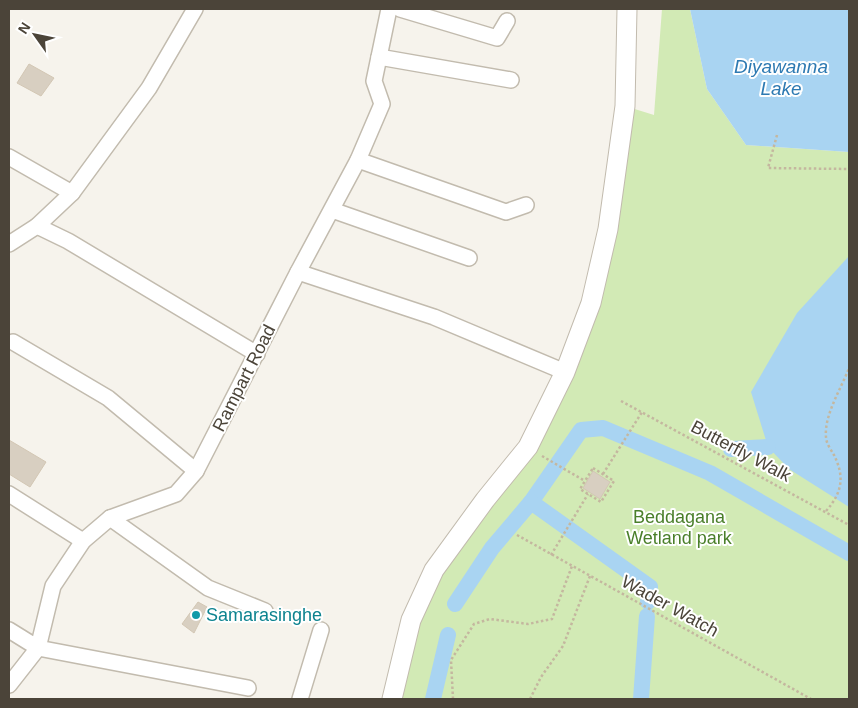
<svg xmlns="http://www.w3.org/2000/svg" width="858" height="708" font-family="Helvetica,sans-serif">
<rect width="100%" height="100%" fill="#f6f3ec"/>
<path fill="#d2eab5" d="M 662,9 L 690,9 L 707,89 L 746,145 L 849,152 L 849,699 L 392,699 L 411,620 L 528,447 L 591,303 L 625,106 L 654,115 Z"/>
<g fill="#a9d4f2">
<path d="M 690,9 L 849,9 L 849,152 L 746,145 L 707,89 Z"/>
<path d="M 849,256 L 849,507 L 789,469 L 768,447 L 751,392 L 797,313 Z"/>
</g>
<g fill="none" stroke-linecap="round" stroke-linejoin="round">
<g stroke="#a9d4f2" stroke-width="16">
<path d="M 731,449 L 768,447"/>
<path d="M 531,502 L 581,430 L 603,428 L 710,473 L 849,553"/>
<path d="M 455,604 L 492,548 L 531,502 L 650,587 L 648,602"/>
<path d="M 433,699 L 448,635"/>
<path d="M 641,699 L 647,616"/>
</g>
</g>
<g fill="#d8cfc1" stroke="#d3c7b4">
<path d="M 29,64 L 54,78 L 41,96 L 17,83 Z"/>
<path d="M 9,440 L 46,462 L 30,487 L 9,474 Z"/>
<path d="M 593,471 L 610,482 L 600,499 L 583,488 Z"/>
<path d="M 198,602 L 207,607 L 194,633 L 182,624 Z"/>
</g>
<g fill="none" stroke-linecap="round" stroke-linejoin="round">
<g stroke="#c2bbae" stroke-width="18">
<g id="minor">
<path d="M 400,9 L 497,38 L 507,21"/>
<path d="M 379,57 L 511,80"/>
<path d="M 9,157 L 72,193"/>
<path d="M 358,160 L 506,212 L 526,205"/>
<path d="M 332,210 L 469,258"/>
<path d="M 37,226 L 68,241 L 257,354"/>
<path d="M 9,244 L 37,226 L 72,193 L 149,88 L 195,9"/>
<path d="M 298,272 L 434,317 L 565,372"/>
<path d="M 13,342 L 108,398 L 196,471"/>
<path d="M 9,494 L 83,541"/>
<path d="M 110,518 L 208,588 L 265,611"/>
<path d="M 9,630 L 38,648 L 248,688"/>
<path d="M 9,685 L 38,648 L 53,586 L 83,541 L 110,518 L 176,494 L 196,471 L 298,272 L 358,160 L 382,104 L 374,81 L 389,9"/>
<path d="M 300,699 L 321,630"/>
</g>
</g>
<g stroke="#c2bbae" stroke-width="21">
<path id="tertiary" d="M 392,699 L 411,620 L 434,570 L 485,500 L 528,447 L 565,372 L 591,303 L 608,229 L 625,106 L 627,9"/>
</g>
<g stroke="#c4b79f" stroke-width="2.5" stroke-dasharray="2.5 2.5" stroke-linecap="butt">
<path d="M 777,135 L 768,168 L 849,169"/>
<path d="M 621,401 L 849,525"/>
<path d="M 542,456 L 585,481"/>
<path d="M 593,468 L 614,481 L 601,502 L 580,489 Z"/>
<path d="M 603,474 L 642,412"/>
<path d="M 826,511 C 842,493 845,477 834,455 C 831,450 826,443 826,437 C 824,415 841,389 849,368"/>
<path d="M 517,535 L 811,699"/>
<path d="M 551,555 L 588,494"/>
<path d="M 453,699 L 451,660 L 474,624 L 490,619 L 528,624 L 552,619 L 572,566"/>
<path d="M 530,699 L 541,677 L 563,646 L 590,576"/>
</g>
<use href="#minor" stroke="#fff" stroke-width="15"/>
<use href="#tertiary" stroke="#fff" stroke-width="19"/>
</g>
<circle fill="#0f9aa8" stroke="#fff" stroke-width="2" cx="196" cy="615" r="5"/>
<g text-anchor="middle" stroke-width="4" stroke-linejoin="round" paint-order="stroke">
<g font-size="18" fill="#4b4439" stroke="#fff">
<text transform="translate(244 378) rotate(-63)" y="6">Rampart Road</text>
<text transform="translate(741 451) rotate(28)" y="6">Butterfly Walk</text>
<text transform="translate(670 606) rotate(29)" y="6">Wader Watch</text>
</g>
<g font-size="18" fill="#4a7f2a" stroke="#fff">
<text x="679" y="523">Beddagana<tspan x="679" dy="21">Wetland park</tspan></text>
</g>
<g font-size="18" fill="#0d838f" stroke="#fff" text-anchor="start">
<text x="206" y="621">Samarasinghe</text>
</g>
<g font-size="19" font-style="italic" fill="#2e7ab2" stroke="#fff">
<text x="781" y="73">Diyawanna<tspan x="781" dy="22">Lake</tspan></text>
</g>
</g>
<rect width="858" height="708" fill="none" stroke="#4b4439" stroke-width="20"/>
<g transform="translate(35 35) rotate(303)" stroke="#ffffff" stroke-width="4" paint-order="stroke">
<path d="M0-4L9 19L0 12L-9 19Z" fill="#4b4439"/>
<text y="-8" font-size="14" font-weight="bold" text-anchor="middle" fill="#4b4439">N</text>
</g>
</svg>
